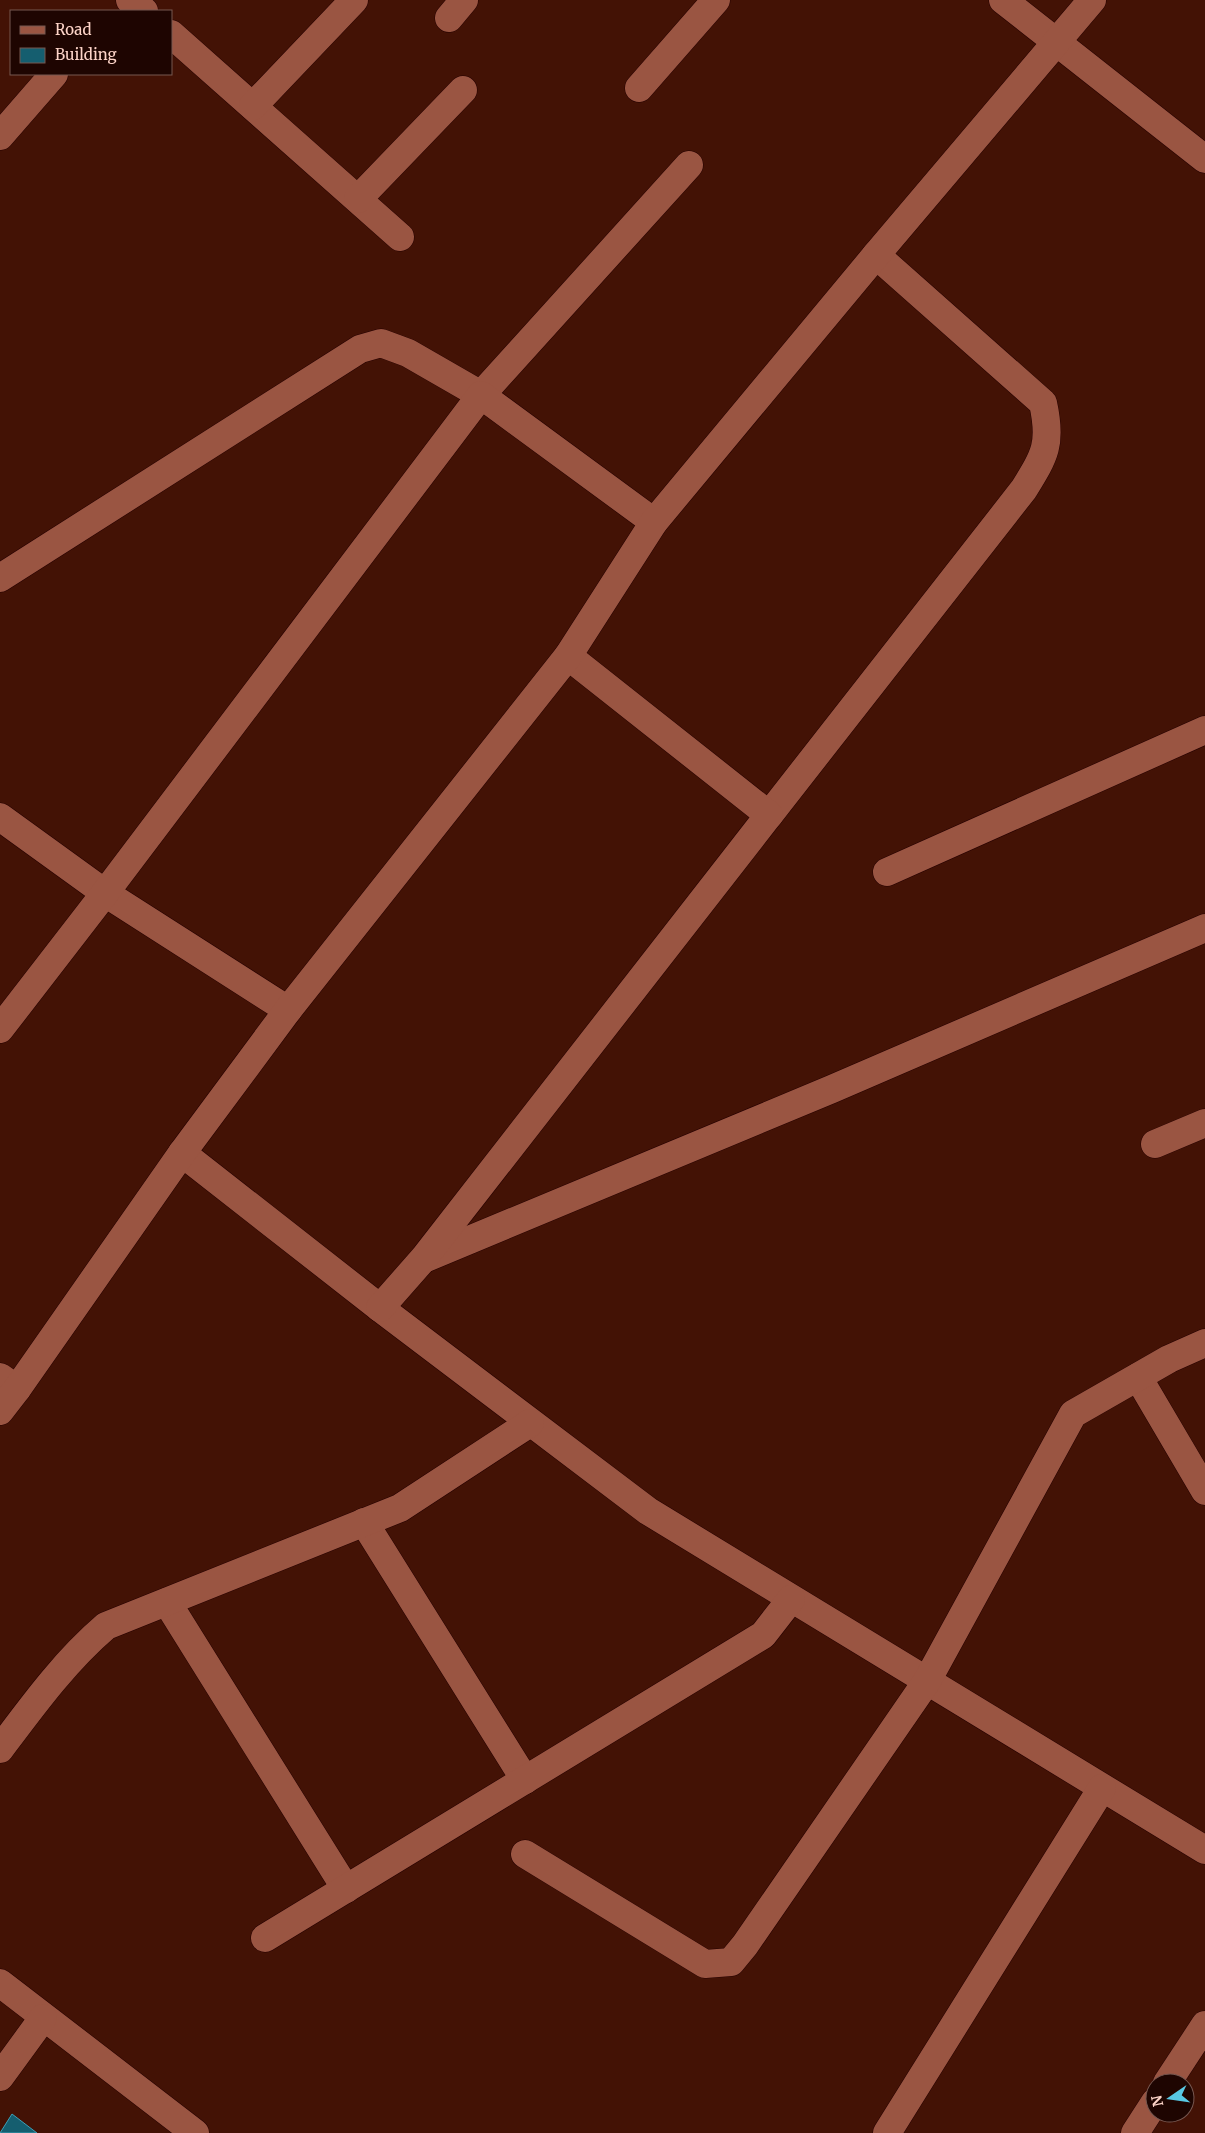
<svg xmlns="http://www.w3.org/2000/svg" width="1205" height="2133" font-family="Merriweather,serif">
<rect width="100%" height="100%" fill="#431205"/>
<path fill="#155e6f" stroke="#3ca0b8" d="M 12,2114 L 37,2133 L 0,2133 Z"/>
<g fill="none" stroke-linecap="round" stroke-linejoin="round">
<g stroke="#260000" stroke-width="29">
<g id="minor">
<path d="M 130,0 L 144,11"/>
<path d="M 1003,0 L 1205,159"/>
<path d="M 449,18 L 464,0"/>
<path d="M 171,34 L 400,237"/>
<path d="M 639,88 L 716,0"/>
<path d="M 253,106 L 354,0"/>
<path d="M 0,136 L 54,74"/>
<path d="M 358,199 L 463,90"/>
<path d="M 0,578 L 360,349 L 381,343 L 408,353 L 481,395 L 689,165"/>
<path d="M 769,815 L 1024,489 C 1045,455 1052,444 1043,403 L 876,255"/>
<path d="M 0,817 L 105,893 L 288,1010"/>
<path d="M 887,872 L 1205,730"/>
<path d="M 0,1029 L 105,893 L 481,395 L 654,522"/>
<path d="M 1155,1144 L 1205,1123"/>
<path d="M 182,1153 L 380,1308 L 648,1511 L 1205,1850"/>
<path d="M 426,1258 L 832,1089 L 1205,928"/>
<path d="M 380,1308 L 424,1258 L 769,815 L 568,656"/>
<path d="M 0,1377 L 17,1389"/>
<path d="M 1138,1377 L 1205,1491"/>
<path d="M 364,1522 L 525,1780"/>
<path d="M 167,1602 L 346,1889"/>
<path d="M 0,1749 C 33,1705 65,1661 106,1626 L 400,1508 L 530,1423"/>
<path d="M 525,1854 L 705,1964 L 731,1962 L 745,1945 L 927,1681 L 1073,1414 L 1169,1359 L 1205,1343"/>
<path d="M 265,1938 L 763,1635 L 791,1599"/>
<path d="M 0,1983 L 195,2133"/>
<path d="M 0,2077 L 43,2018"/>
<path d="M 1167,2083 L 1205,2025"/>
<path d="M 887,2133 L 1102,1788"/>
<path d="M 1135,2133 L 1155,2102"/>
</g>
</g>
<g stroke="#260000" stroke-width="29">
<path id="tertiary" d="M 0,1411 L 17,1389 L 182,1153 L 288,1010 L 568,656 L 654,522 L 876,255 L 1092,0"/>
</g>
<use href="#minor" stroke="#9a5542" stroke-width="28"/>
<use href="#tertiary" stroke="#9a5542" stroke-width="28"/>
</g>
<rect x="10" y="10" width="162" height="65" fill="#1e0501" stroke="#775851"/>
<rect x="20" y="26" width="25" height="8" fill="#9a5542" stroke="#775851"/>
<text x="55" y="35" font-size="15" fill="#fdd4c8">Road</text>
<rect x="20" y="48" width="25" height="15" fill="#155e6f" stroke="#775851"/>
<text x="55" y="60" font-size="15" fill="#fdd4c8">Building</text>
<g transform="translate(1170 2098) rotate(257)"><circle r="24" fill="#1e0501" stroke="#775851"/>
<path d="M0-4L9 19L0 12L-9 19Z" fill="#58c8e4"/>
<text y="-8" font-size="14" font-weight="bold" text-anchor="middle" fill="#fdd4c8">N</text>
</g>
</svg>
